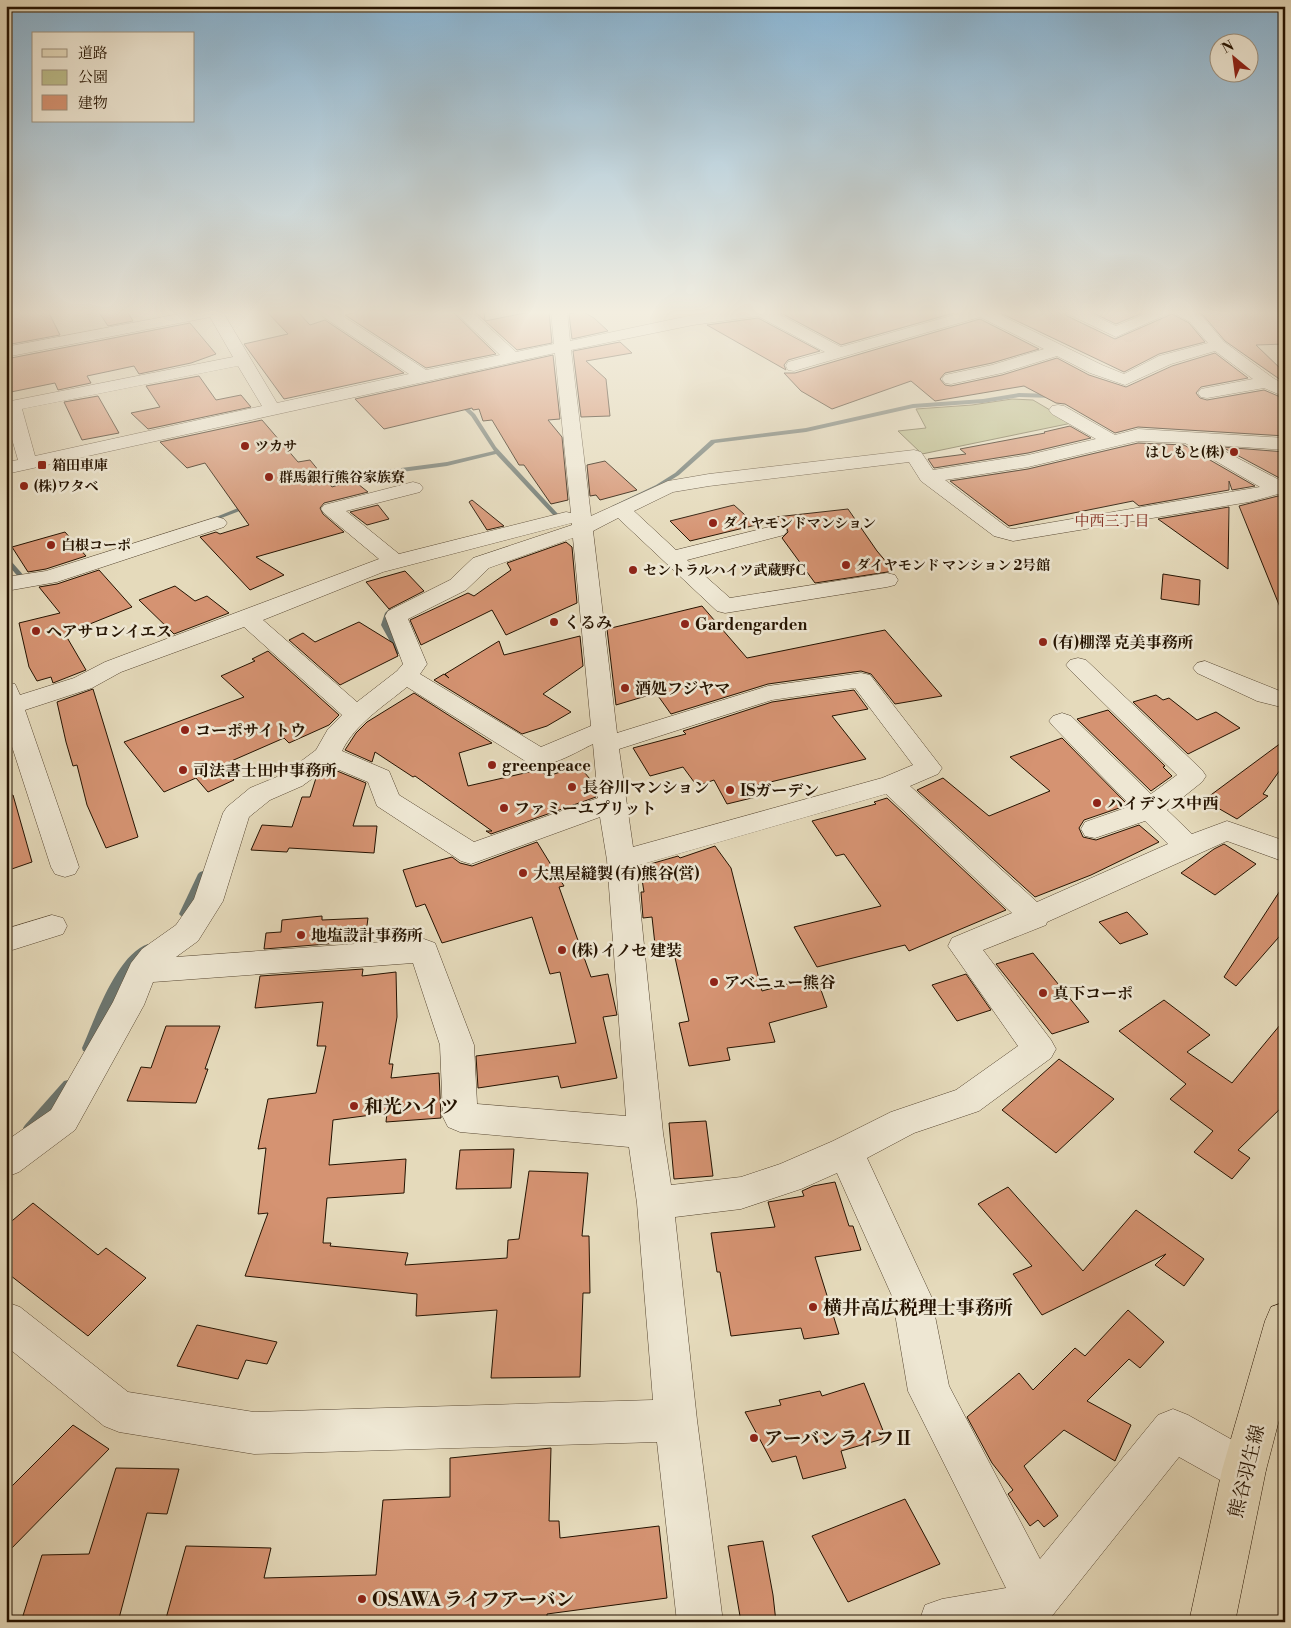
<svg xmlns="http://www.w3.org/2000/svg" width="1291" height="1628" font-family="'Libre Bodoni','Noto Serif JP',serif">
<rect width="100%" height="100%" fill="#e5dabb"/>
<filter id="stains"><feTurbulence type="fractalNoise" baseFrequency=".004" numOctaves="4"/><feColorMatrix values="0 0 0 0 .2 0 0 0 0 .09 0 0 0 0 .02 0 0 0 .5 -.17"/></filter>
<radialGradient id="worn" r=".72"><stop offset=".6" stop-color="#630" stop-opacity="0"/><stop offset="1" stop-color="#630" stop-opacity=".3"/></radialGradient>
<path fill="#bcbd8b" stroke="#706846" d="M 1012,399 L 1033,400 L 1072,423 L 922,454 L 898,431 L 926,428 L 916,409 L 972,405 Z"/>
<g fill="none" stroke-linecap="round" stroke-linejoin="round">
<g fill="#6b7670" fill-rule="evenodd">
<path d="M 1019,393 L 1054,394 L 1057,396 L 1054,398 L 1019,397 L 983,403 L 913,408 L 806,432 L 715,443 L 679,475 L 660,487 L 617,507 L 612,506 L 656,485 L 675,473 L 711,440 L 806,428 L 913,404 L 983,399 Z"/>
<path d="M 457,401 L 461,401 L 475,414 L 496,447 L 558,514 L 558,516 L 554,516 L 496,454 L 447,466 L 341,480 L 318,488 L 315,486 L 340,476 L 447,462 L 494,451 L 471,416 L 457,403 Z"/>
<path d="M 248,504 L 250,505 L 250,507 L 211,522 L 207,522 L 206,521 Z"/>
<path d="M 9,560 L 11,561 L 25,577 L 29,577 L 29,579 L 21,580 L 8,565 L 6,565 L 6,561 Z"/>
<path d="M 389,609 L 392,609 L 396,611 L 392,614 L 389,625 L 404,652 L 403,654 L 397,654 L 381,625 L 385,613 Z"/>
<path d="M 203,871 L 206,872 L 208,874 L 189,914 L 187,916 L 181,916 L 179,914 L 198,874 L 200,872 Z"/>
<path d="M 148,944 L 151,945 L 153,948 L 130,970 L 122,982 L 91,1051 L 87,1052 L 83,1051 L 82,1048 C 95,1019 116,955 148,944 Z"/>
<path d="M 68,1080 L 72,1081 L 73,1084 L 72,1087 L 33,1131 L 29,1133 L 25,1131 L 23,1128 L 25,1125 L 64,1081 Z"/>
</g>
</g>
<g fill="#d59372" stroke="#251301">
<path d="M 6,311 L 48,311 L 60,335 L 6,345 Z"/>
<path d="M 98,311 L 127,311 L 133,321 L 108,326 Z"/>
<path d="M 266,311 L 297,311 L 310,325 L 325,320 L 404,373 L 284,399 L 244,344 L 288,334 Z"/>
<path d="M 360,311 L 452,311 L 496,354 L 426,368 L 345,315 Z"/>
<path d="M 474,311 L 484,311 L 485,321 L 535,311 L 548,311 L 549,312 L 552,343 L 517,350 Z"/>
<path d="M 582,311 L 594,318 L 608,331 L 572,339 L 569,314 Z"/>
<path d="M 777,311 L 961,311 L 841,345 Z"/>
<path d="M 996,311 L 1063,311 L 1067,316 L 1115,339 L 1172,314 L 1189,323 L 1205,342 L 1159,354 L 1124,372 Z"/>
<path d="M 1089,311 L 1147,311 L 1116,324 Z"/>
<path d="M 1195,311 L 1285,311 L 1285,344 L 1256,345 L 1285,373 L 1285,383 L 1225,341 L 1203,315 Z"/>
<path d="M 758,318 L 820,351 L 788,360 L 784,365 L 786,370 L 707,325 Z"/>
<path d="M 980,319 L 1039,349 L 992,363 L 945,373 L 940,379 L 945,385 L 951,386 L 1002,375 L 1057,358 L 1089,375 L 1126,387 L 1172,366 L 1215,353 L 1248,378 L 1201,387 L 1196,393 L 1200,398 L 1207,400 L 1264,390 L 1285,399 L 1285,436 L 1138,427 L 1115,433 L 1065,404 L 1056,403 L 1024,386 L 935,401 L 911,381 L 832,409 L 801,391 L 784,373 L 795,373 Z"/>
<path d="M 190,323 L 216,354 L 191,363 L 139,374 L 134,366 L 87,376 L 91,383 L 58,390 L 55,383 L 6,393 L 6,359 Z"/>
<path d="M 620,342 L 632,353 L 586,361 L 606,379 L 610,416 L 581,417 L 573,351 Z"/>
<path d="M 553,355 L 560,419 L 548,420 L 562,437 L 568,500 L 551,504 L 524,465 L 519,465 L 492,420 L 483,421 L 479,409 L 473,410 L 472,408 L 384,429 L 355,399 Z"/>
<path d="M 199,376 L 216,400 L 241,395 L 251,407 L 148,429 L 131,413 L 160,407 L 146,386 Z"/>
<path d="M 98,396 L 119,433 L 82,440 L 64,402 Z"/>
<path d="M 262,420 L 298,462 L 310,460 L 332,487 L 353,480 L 368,492 L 324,503 L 320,508 L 323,514 L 344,532 L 256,557 L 284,575 L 250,590 L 200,537 L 216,532 L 220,534 L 249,525 L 205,463 L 187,468 L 160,442 Z"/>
<path d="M 1070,426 L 1091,438 L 1028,453 L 934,468 L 928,459 L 966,454 L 960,449 L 1045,433 L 1044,432 Z"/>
<path d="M 1138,443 L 1184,445 L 1255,486 L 1232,490 L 1229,481 L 1229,490 L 1139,506 L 1133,501 L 1009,526 L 950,481 L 1028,469 Z"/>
<path d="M 1222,447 L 1285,452 L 1285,481 Z"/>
<path d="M 605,461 L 637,490 L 600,500 L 596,495 L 590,496 L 587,465 Z"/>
<path d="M 1278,496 L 1285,497 L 1284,617 L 1239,506 Z"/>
<path d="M 472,500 L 504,526 L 487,530 L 469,502 Z"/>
<path d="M 378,505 L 389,519 L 367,525 L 350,512 Z"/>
<path d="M 734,505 L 756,525 L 690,541 L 670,521 Z"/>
<path d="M 1229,507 L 1228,569 L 1158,519 Z"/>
<path d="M 848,509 L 877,551 L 894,571 L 815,583 L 782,538 L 788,532 L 786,526 L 778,523 L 772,524 L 767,518 Z"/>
<path d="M 65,532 L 86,556 L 46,569 L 28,572 L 12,547 Z"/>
<path d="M 566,542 L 572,547 L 577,603 L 506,635 L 492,610 L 421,645 L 410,620 L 468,593 L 474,596 L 511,570 L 507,563 Z"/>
<path d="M 99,570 L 132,607 L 65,634 L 86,670 L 53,683 L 51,677 L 37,681 L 29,667 L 19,623 L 60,613 L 39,587 L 57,584 Z"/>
<path d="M 405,571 L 424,591 L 389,609 L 366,582 Z"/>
<path d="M 1163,574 L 1200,580 L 1199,605 L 1161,599 Z"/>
<path d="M 175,586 L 195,601 L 207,596 L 229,613 L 174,634 L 139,600 Z"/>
<path d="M 702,606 L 747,658 L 885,630 L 942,696 L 895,704 L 871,674 L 861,671 L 768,684 L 671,714 L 656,693 L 616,705 L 607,629 Z"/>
<path d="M 359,622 L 393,643 L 398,656 L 340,685 L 289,640 L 303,633 L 315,642 Z"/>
<path d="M 580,636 L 583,666 L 543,694 L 571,712 L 547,726 L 522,734 L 434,680 L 444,674 L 449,678 L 445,674 L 499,641 L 504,655 Z"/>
<path d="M 268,651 L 339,715 L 329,725 L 289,743 L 284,738 L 220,766 L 234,780 L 208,792 L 196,778 L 164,792 L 124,742 L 244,697 L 221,676 L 255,661 L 252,659 Z"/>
<path d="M 93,689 L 138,837 L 106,848 L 87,805 L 77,765 L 73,766 L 66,742 L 57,702 Z"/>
<path d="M 854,690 L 868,709 L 832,716 L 866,759 L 758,785 L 764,795 L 727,804 L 714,780 L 697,786 L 683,767 L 650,776 L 633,748 L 686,734 L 683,731 L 772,702 Z"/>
<path d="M 414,693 L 492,743 L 459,753 L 468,786 L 538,770 L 548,776 L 579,766 L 595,785 L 596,797 L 491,834 L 486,831 L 492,831 L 415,776 L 413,777 L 375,752 L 372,762 L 345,750 L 356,733 L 367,722 Z"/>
<path d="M 1156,695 L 1163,700 L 1169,698 L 1197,720 L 1216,712 L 1240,728 L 1188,754 L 1133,702 Z"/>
<path d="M 1108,710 L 1165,766 L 1163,767 L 1172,776 L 1151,791 L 1077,719 Z"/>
<path d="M 1062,738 L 1128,805 L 1084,820 L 1079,828 L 1083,837 L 1096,840 L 1139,825 L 1159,842 L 1091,875 L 1035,897 L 917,790 L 943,778 L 989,816 L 1050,791 L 1010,757 Z"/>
<path d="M 1285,740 L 1285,763 L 1263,794 L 1268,796 L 1237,819 L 1204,800 Z"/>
<path d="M 330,768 L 366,783 L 353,826 L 377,826 L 374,853 L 289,848 L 287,852 L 251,850 L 262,825 L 292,827 L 302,797 L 310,797 L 316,778 Z"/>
<path d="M 13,795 L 32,862 L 6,871 L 6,796 Z"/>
<path d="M 887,798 L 1006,910 L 909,951 L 905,945 L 817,967 L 794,927 L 881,906 L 844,854 L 836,856 L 812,821 L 876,804 L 874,802 Z"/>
<path d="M 537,842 L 564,886 L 559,887 L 591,977 L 608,974 L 617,1015 L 603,1017 L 617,1078 L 561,1088 L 558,1076 L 478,1088 L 476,1056 L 576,1043 L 560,972 L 550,974 L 532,917 L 442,943 L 425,904 L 416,907 L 403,870 L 452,857 L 460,863 L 472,866 Z"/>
<path d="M 1224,844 L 1256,864 L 1215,895 L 1181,873 L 1214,849 Z"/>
<path d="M 715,846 L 731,868 L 762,991 L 816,976 L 827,1007 L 769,1023 L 775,1042 L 727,1048 L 730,1060 L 689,1066 L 679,1023 L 689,1021 L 674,953 L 656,954 L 652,917 L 643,918 L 641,892 L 644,892 L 640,867 L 678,856 L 680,858 Z"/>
<path d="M 1285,883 L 1285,930 L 1236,986 L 1224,977 Z"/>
<path d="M 1127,912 L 1148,934 L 1120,944 L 1099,922 Z"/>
<path d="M 322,916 L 322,920 L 368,918 L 365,941 L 264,949 L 266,933 L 281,932 L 282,920 Z"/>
<path d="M 1033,953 L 1089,1022 L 1052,1034 L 996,964 Z"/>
<path d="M 363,969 L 362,976 L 396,972 L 397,1017 L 389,1064 L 393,1064 L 391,1078 L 439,1073 L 441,1118 L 386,1122 L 387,1113 L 333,1120 L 329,1165 L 406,1159 L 404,1193 L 327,1198 L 323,1243 L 331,1243 L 330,1246 L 408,1253 L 405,1265 L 507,1258 L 508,1240 L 519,1239 L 529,1171 L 588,1173 L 582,1236 L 589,1236 L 590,1293 L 583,1293 L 580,1377 L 491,1378 L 497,1310 L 416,1316 L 417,1294 L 245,1276 L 268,1213 L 258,1214 L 266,1148 L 258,1149 L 268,1099 L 316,1093 L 326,1046 L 317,1046 L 323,1002 L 255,1008 L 260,976 Z"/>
<path d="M 966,974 L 991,1010 L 957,1021 L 932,985 Z"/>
<path d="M 1164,1000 L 1210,1035 L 1187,1052 L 1232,1083 L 1285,1019 L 1285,1104 L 1238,1150 L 1250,1158 L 1232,1179 L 1194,1152 L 1213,1131 L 1170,1099 L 1186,1084 L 1119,1031 Z"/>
<path d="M 166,1026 L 220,1026 L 205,1069 L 208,1069 L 196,1103 L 127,1101 L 141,1067 L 151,1068 Z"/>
<path d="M 1059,1059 L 1114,1099 L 1056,1153 L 1002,1110 Z"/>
<path d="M 706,1121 L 713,1176 L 674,1179 L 669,1123 Z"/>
<path d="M 514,1149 L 511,1188 L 456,1189 L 460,1150 Z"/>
<path d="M 835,1182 L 849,1226 L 853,1226 L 861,1250 L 815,1257 L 839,1334 L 804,1339 L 801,1328 L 731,1336 L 720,1272 L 717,1272 L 711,1233 L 775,1227 L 768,1202 L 804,1196 L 802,1191 L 813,1186 Z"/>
<path d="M 1008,1187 L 1083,1271 L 1136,1210 L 1204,1259 L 1184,1286 L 1155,1265 L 1166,1254 L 1042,1315 L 1013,1274 L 1032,1266 L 978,1204 Z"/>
<path d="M 33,1203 L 98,1255 L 106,1248 L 146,1278 L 88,1336 L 6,1272 L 6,1226 Z"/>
<path d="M 1128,1310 L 1164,1342 L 1140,1368 L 1129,1359 L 1087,1401 L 1131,1425 L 1115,1461 L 1064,1430 L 1024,1466 L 1058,1516 L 1044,1527 L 1038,1520 L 1030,1526 L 1008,1494 L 1013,1490 L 992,1463 L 967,1417 L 1019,1373 L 1033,1390 L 1075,1348 L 1085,1356 Z"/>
<path d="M 197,1325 L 277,1342 L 267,1364 L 246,1360 L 238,1379 L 177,1366 Z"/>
<path d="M 864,1383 L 886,1438 L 841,1451 L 846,1468 L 803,1479 L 796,1456 L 772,1462 L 745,1412 L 781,1405 L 779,1400 L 820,1391 L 822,1396 Z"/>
<path d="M 73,1425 L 109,1449 L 6,1554 L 6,1492 Z"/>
<path d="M 551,1448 L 549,1521 L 559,1521 L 560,1538 L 659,1526 L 667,1598 L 547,1614 L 547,1622 L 165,1622 L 186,1546 L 271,1548 L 264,1578 L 376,1575 L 383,1500 L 450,1497 L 450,1458 Z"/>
<path d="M 116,1468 L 179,1469 L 167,1514 L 147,1513 L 118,1622 L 21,1622 L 42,1555 L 89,1554 Z"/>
<path d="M 905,1499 L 940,1564 L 848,1602 L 812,1536 Z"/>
<path d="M 763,1541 L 773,1595 L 776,1622 L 741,1622 L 728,1546 Z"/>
</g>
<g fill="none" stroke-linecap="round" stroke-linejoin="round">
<g stroke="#554530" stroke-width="1">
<g id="minor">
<path d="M 195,311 L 227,311 L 224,314 L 277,403 L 409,374 L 322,316 L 319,311 L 335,311 L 426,370 L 500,355 L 454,311 L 471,311 L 516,352 L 554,344 L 551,311 L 567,311 L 570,341 L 693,315 L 726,311 L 773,311 L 841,347 L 968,311 L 992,311 L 1102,365 L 1124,374 L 1159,356 L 1208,343 L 1190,322 L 1172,312 L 1116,337 L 1068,314 L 1065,311 L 1085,311 L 1116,326 L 1152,311 L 1191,311 L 1202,316 L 1224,342 L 1273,378 L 1285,385 L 1285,397 L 1264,388 L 1207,398 L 1201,397 L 1198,393 L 1201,389 L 1253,379 L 1215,351 L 1171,364 L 1125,385 L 1090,373 L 1057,356 L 1002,373 L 951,384 L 945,383 L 942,379 L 945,375 L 992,365 L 1044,349 L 980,317 L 794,371 L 788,370 L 786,366 L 788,362 L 825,352 L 758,316 L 693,325 L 571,350 L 591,516 L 668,481 L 709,474 L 914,450 L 921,452 L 933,470 L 1028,455 L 1096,439 L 1052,414 L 1049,410 L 1052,406 L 1058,405 L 1064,406 L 1115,435 L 1138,429 L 1285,438 L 1285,450 L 1213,445 L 1285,483 L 1285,495 L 1278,494 L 1249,502 L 1013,541 L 994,536 L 921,481 L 909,462 L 709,486 L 673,492 L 634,511 L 676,550 L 777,525 L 784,527 L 787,531 L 784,535 L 687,560 L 730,598 L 887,573 L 895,575 L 898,580 L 895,585 L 887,587 L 725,613 L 717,611 L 618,518 L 593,531 L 617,733 L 768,686 L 861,673 L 870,675 L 942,768 L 938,774 L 910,786 L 1037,902 L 1168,844 L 1145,821 L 1095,838 L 1085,836 L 1081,829 L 1085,822 L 1131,806 L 1053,726 L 1049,721 L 1053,716 L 1062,713 L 1071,716 L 1151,794 L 1177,775 L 1070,670 L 1066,665 L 1070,660 L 1078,658 L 1086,660 L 1202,770 L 1206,776 L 1202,782 L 1167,810 L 1192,834 L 1227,821 L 1285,841 L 1285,862 L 1227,841 L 1047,922 L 1046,925 L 983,950 L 1051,1040 L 1056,1049 L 1051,1058 L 979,1111 L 914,1133 L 867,1158 L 931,1296 L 949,1386 L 1040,1559 L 1158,1415 L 1173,1409 L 1188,1415 L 1259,1455 L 1266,1470 L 1259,1485 L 1244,1492 L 1229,1485 L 1179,1457 L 1052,1616 L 1039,1622 L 919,1622 L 925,1605 L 942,1599 L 1006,1588 L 908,1391 L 892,1296 L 837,1173 L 801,1189 L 741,1209 L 675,1217 L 697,1420 L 723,1622 L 677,1622 L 657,1442 L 254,1454 L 119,1432 L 104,1426 L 6,1346 L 6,1302 L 20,1307 L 128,1392 L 254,1412 L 653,1400 L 637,1203 L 629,1147 L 460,1132 L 448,1127 L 443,1117 L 440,1045 L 413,963 L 153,982 L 144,1005 L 75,1130 L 19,1172 L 6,1177 L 6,1141 L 51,1110 L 113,1002 L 131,963 L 142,949 L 176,925 L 194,899 L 223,813 L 227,807 L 250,788 L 284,774 L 316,750 L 328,729 L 342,715 L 244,627 L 121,672 L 92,688 L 25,710 L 79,867 L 75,874 L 65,877 L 55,874 L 51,867 L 6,728 L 6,682 L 15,684 L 20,695 L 74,678 L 105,662 L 379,559 L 324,513 L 321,509 L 324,505 L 413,482 L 420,484 L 423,488 L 420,492 L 346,511 L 399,554 L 566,512 L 571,513 L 555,353 L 6,474 L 6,462 L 18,460 L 6,418 L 6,402 L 233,357 L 210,317 L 6,357 L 6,347 ZM 238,366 L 262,406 L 35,456 L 22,409 ZM 1138,441 L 1185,443 L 1260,487 L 1013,529 L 1008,528 L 945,480 L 1028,467 ZM 572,523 L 572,525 L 473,558 L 450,580 L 388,611 L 385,616 L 403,664 L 397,671 L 357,702 L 263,620 L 383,572 ZM 573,538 L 591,726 L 541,747 L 420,674 L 427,664 L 408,619 L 466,590 L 489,568 ZM 407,687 L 530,764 C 550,769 574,753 593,744 L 598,798 L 474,842 L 399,795 L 389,771 L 342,751 C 355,724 384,706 407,687 ZM 855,688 L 913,765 L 882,778 L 633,847 L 619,749 L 772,700 ZM 330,766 L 368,782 L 377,806 L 461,861 L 471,864 L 600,817 L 607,860 L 626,1116 L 477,1104 L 474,1045 L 435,943 L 424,939 L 176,957 L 198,941 L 223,901 L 249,817 L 270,800 L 302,786 ZM 886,794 L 1012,913 L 952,938 L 948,946 L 1018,1046 L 956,1090 L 891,1112 L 833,1141 L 780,1164 L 741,1177 L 671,1185 L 663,1133 L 636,866 Z"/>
<path d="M 217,517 L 224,519 L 227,523 L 224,527 L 57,582 L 6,591 L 6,577 L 46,571 Z"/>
<path d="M 1205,661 L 1285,693 L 1285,708 L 1257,701 L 1197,673 L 1193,668 L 1197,663 Z"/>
<path d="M 52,915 L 63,918 L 67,926 L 63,934 L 6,952 L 6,929 Z"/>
</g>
</g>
<g stroke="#251301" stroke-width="1">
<path id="major" d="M 1285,1302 L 1285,1397 L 1266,1470 L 1235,1622 L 1189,1622 L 1222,1470 L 1265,1321 L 1271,1307 Z"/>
</g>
<use href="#minor" fill="#eee7d3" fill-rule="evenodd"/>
<use href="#major" fill="#e5dabb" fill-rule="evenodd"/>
</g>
<linearGradient id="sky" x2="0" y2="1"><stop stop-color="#89b6d6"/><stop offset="0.58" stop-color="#f3eee0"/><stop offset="1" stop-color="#f3eee0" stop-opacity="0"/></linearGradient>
<rect width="1291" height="539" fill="url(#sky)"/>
<g fill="#8f2418" stroke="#eee7d3" stroke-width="2">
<circle cx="245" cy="446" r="5"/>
<circle cx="1234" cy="452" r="5"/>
<rect x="37" y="460" width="10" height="10" rx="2.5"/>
<circle cx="269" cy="477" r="5"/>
<circle cx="24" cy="486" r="5"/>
<circle cx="713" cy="523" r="5"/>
<circle cx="51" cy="545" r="5"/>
<circle cx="846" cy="565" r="5"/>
<circle cx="633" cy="570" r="5"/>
<circle cx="554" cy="622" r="5"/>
<circle cx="685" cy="624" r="5"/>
<circle cx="36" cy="631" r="5"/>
<circle cx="1043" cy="642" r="5"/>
<circle cx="625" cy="688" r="5"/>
<circle cx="185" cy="730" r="5"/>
<circle cx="492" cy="765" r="5"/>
<circle cx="183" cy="770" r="5"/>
<circle cx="572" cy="787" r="5"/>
<circle cx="730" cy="790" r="5"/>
<circle cx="1097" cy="803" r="5"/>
<circle cx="504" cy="808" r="5"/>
<circle cx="523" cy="873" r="5"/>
<circle cx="301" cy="935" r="5"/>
<circle cx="562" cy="950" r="5"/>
<circle cx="714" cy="982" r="5"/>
<circle cx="1043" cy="993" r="5"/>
<circle cx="354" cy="1106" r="5"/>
<circle cx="813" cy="1307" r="5"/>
<circle cx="754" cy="1438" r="5"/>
<circle cx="362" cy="1599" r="5"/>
</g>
<g text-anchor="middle" stroke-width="5" stroke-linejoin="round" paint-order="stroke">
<g font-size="14" font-weight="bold" fill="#251301" stroke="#eee7d3" text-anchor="start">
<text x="255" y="451">ツカサ</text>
<text x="1224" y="457" text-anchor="end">はしもと(株)</text>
<text x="52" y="470">箱田車庫</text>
<text x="279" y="482">群馬銀行熊谷家族寮</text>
<text x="34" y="491">(株)ワタベ</text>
<text x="723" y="528">ダイヤモンドマンション</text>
<text x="61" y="550">白根コーポ</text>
<text x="856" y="570">ダイヤモンド マンション 2号館</text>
<text x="643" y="575">セントラルハイツ武蔵野C</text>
</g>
<g font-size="15" fill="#7a1f14" stroke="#eee7d3">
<text x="1112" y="526">中西三丁目</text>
</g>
<g font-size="16" font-weight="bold" fill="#251301" stroke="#eee7d3" text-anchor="start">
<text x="564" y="628">くるみ</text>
<text x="695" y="630">Gardengarden</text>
<text x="46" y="637">ヘアサロンイエス</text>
<text x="1053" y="648">(有)棚澤 克美事務所</text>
<text x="635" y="694">酒処フジヤマ</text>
<text x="195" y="736">コーポサイトウ</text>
<text x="502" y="771">greenpeace</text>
<text x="193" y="776">司法書士田中事務所</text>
<text x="582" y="793">長谷川マンション</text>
<text x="740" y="796">ISガーデン</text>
<text x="1107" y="809">ハイデンス中西</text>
<text x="514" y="814">ファミーユプリット</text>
<text x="533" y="879">大黒屋縫製 (有)熊谷(営)</text>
<text x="311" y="941">地塩設計事務所</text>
<text x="572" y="956">(株) イノセ 建装</text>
<text x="724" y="988">アベニュー熊谷</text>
<text x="1053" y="999">真下コーポ</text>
</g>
<g font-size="19" font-weight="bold" fill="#251301" stroke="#eee7d3" text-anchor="start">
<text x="364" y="1113">和光ハイツ</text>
<text x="823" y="1314">横井高広税理士事務所</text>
<text x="764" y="1445">アーバンライフⅡ</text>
<text x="372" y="1606">OSAWA ライフアーバン</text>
</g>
<g font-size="19" fill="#251301" stroke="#eee7d3">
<text transform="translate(1246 1471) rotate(-76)" y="7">熊谷羽生線</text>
</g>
</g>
<rect width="1291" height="1628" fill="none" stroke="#e5dabb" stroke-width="25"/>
<rect x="8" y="8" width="1276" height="1613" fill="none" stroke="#251301" stroke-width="2.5"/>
<rect x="12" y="12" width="1266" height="1603" fill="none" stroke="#251301"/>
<rect x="32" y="32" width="162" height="90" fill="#eee7d3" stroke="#9e927f"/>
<rect x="42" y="49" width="25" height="8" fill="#e5dabb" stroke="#9e927f"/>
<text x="78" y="58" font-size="15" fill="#251301">道路</text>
<rect x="42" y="70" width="25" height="15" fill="#bcbd8b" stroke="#9e927f"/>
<text x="78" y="82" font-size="15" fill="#251301">公園</text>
<rect x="42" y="95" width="25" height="15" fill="#d59372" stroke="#9e927f"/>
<text x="78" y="108" font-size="15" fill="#251301">建物</text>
<g transform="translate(1234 58) rotate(331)"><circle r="24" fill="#eee7d3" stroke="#9e927f"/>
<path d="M0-4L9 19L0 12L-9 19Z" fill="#8f2418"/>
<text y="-8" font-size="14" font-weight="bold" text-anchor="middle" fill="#251301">N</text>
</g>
<rect width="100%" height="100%" filter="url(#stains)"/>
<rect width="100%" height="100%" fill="url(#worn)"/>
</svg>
